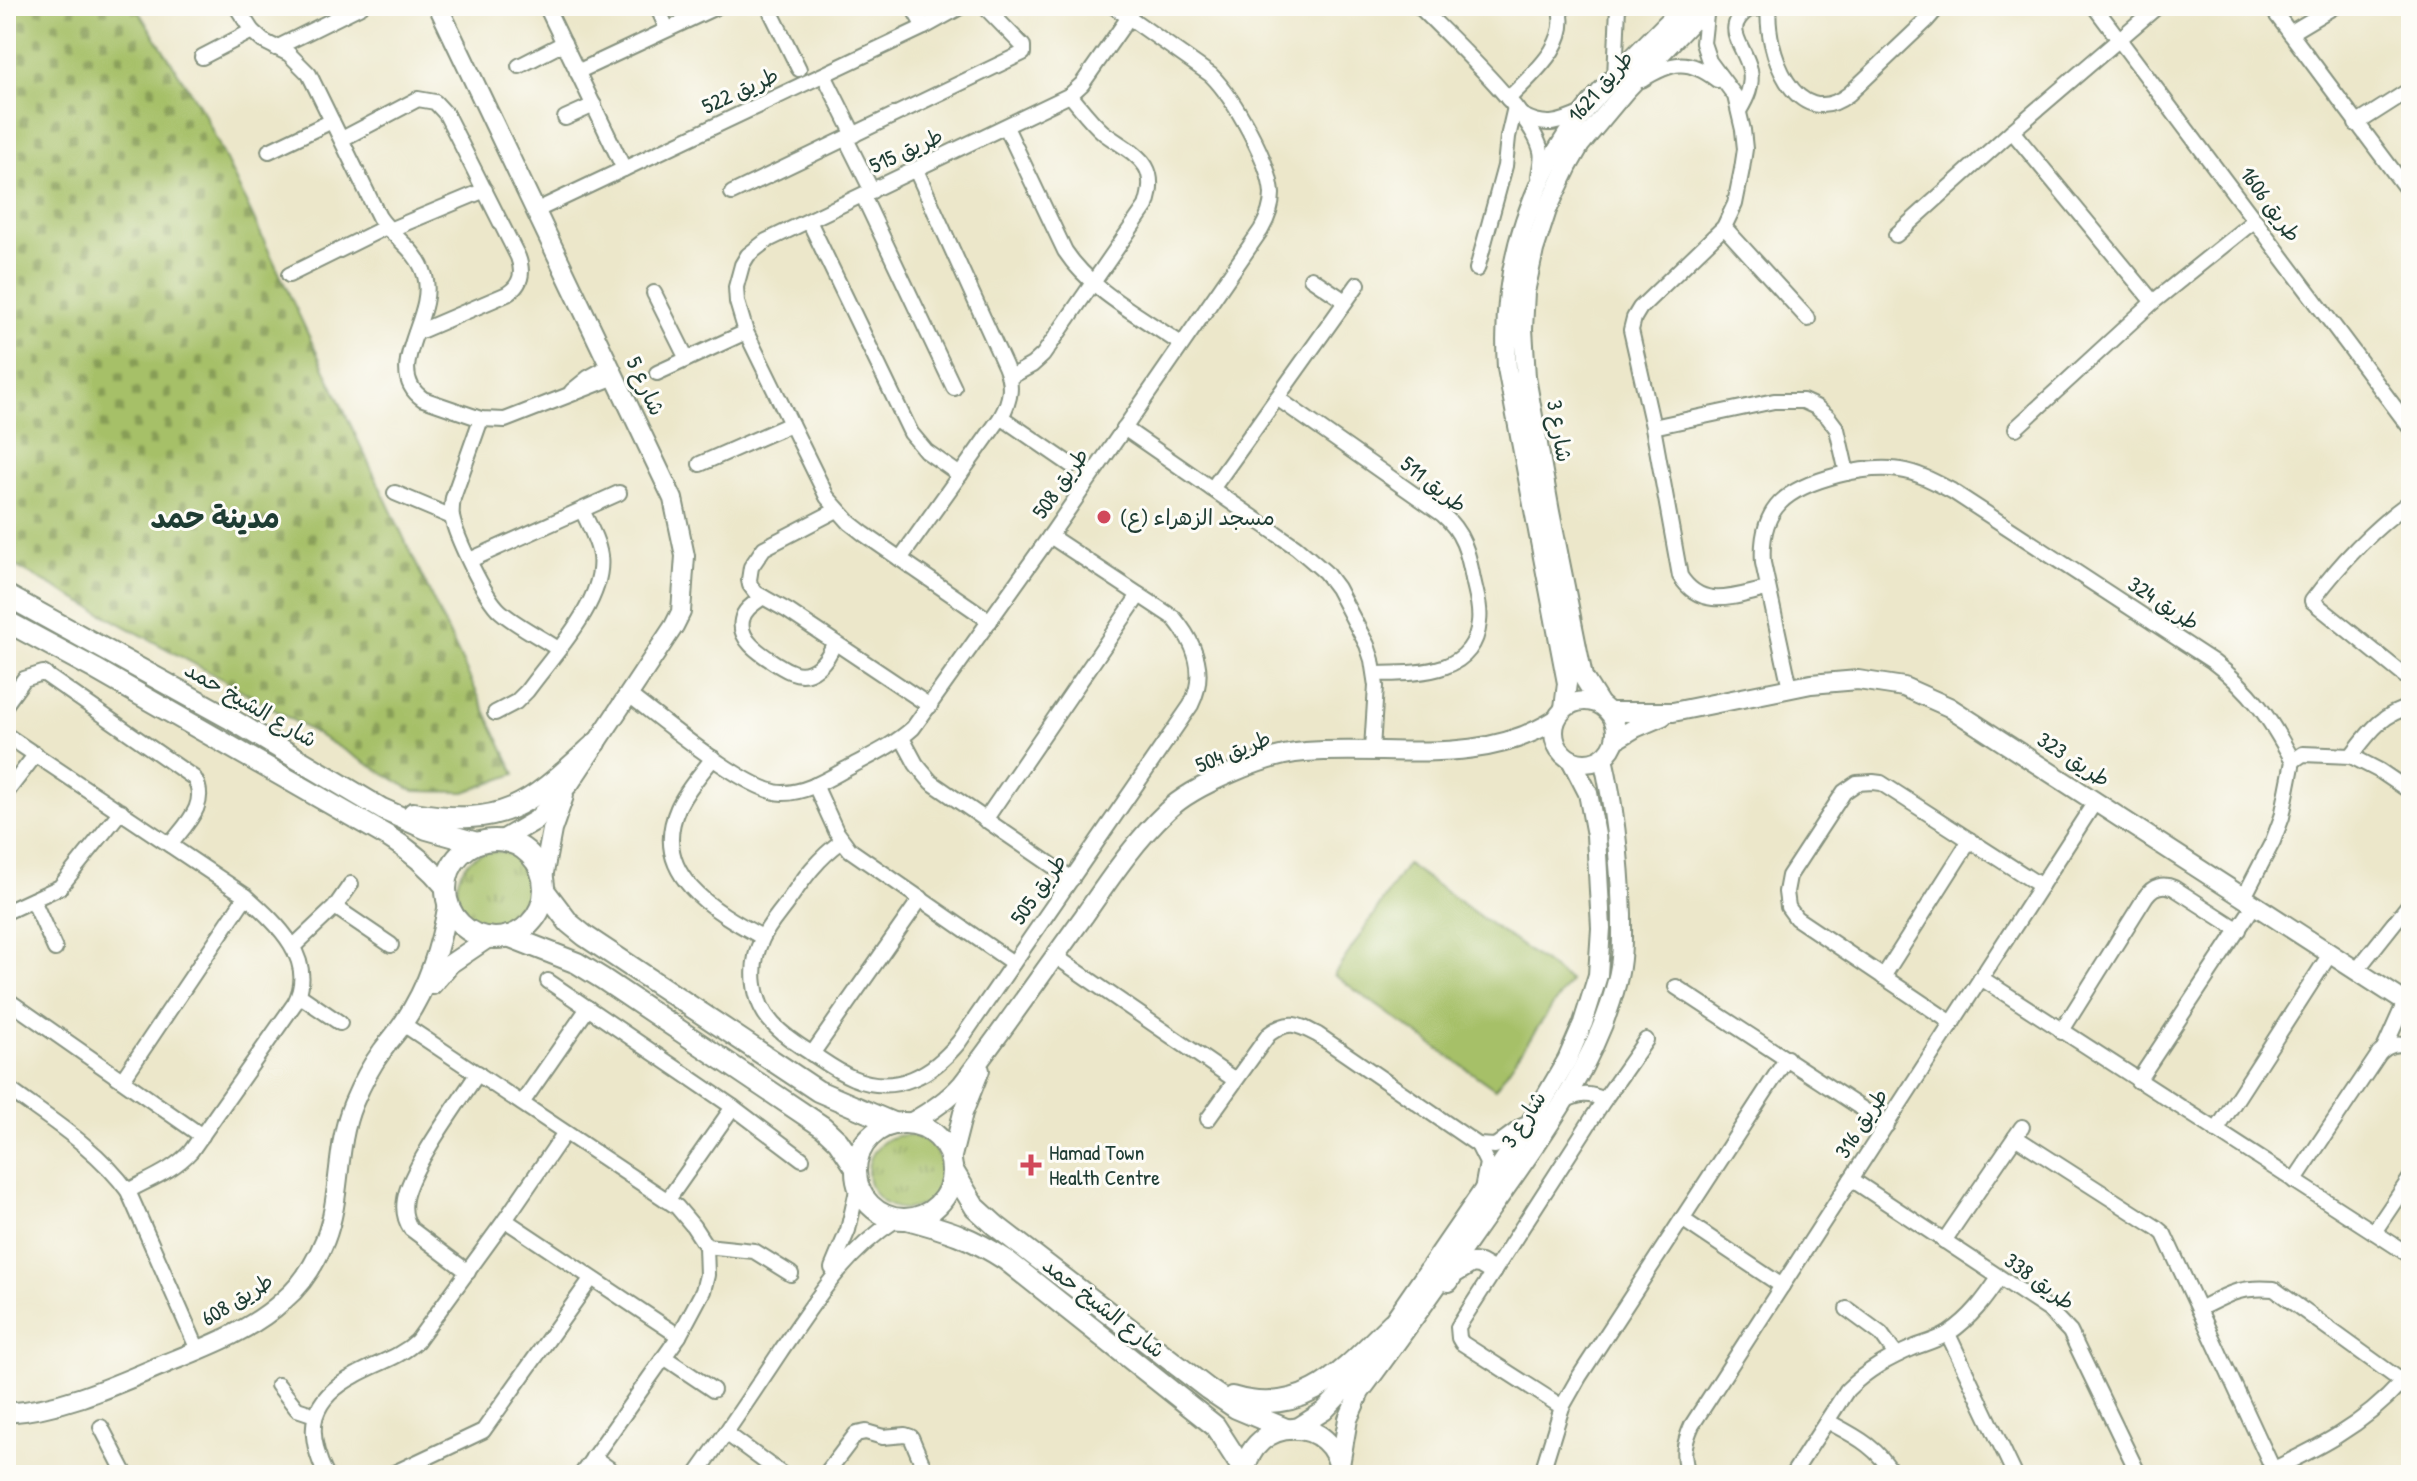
<svg xmlns="http://www.w3.org/2000/svg" width="2417" height="1481" font-family="'Patrick Hand','Playpen Sans Arabic',sans-serif">
<defs>
<pattern id="grass-tufts" width="24" height="20" patternUnits="userSpaceOnUse" patternTransform="scale(2)"><rect width="24" height="20" fill="#a6c067"/><path d="M3 7l-1-3M5 7V3M7 7l1-3M15 17l-1-3M17 17v-4M19 17l1-3" fill="none" stroke="#879d56"/></pattern>
<pattern id="cemetery-stones" width="16" height="16" patternUnits="userSpaceOnUse" patternTransform="scale(2)"><rect width="16" height="16" fill="#a6c067"/><path d="M2 7V4a2 2 0 0 1 4 0v3zM10 15v-3a2 2 0 0 1 4 0v3z" fill="#879d56"/></pattern>
</defs>
<rect width="100%" height="100%" fill="#fdfcf7"/>
<filter id="ink" filterUnits="userSpaceOnUse"><feTurbulence type="fractalNoise" baseFrequency=".0125" numOctaves="2"/><feDisplacementMap in="SourceGraphic" scale="16" xChannelSelector="R" yChannelSelector="G"/><feConvolveMatrix kernelMatrix="1 2 1 2 8 2 1 2 1" color-interpolation-filters="sRGB"/></filter>
<filter id="wash" filterUnits="userSpaceOnUse"><feTurbulence type="fractalNoise" baseFrequency=".006" numOctaves="4" result="noise"/><feDisplacementMap in="SourceGraphic" scale="32" xChannelSelector="R" yChannelSelector="G"/><feGaussianBlur stdDeviation="1.8" result="paint"/><feColorMatrix in="noise" values="0 0 0 0 0 0 0 0 0 0 0 0 0 0 0 0 0 1.4 0 .05"/><feComposite in="paint" operator="in"/></filter>
<g filter="url(#wash)">
<rect width="100%" height="100%" fill="#ece7ca"/>
<g fill="url(#grass-tufts)" stroke="#627e4e" stroke-width="2">
<circle cx="495" cy="889" r="38"/>
<circle cx="905" cy="1172" r="37"/>
</g>
<path fill="url(#cemetery-stones)" stroke="#627e4e" stroke-width="2" d="M 6,6 L 135,6 L 203,111 L 515,774 L 465,792 L 414,791 L 222,679 L 6,561 Z"/>
<path fill="#a6c067" stroke="#627e4e" stroke-width="2" d="M 1407,864 L 1570,981 L 1495,1089 L 1334,975 Z"/>
</g>
<g filter="url(#ink)">
<g fill="none" stroke-linecap="round" stroke-linejoin="round">
<g stroke="#86927f" stroke-width="18">
<g id="minor">
<path d="M 236,6 L 252,31 L 263,41 L 289,54 L 309,74 L 379,217 C 393,238 418,250 425,276 C 437,316 381,370 423,399 L 481,419 L 505,420 L 615,377"/>
<path d="M 546,6 L 624,169"/>
<path d="M 657,6 L 667,29"/>
<path d="M 768,6 L 799,69"/>
<path d="M 912,6 L 924,27"/>
<path d="M 1419,6 C 1448,36 1533,114 1541,151 C 1543,159 1540,167 1539,176"/>
<path d="M 1707,6 L 1703,43 L 1709,61 L 1735,96 L 1743,130 L 1745,149 L 1742,169 L 1735,204 L 1724,227 L 1640,308 L 1634,318 L 1631,330 L 1653,427 L 1680,576 C 1702,611 1734,596 1767,589"/>
<path d="M 1769,6 C 1764,48 1795,136 1849,94 L 1926,21 L 1939,6"/>
<path d="M 2094,6 L 2411,429"/>
<path d="M 2270,6 L 2411,195"/>
<path d="M 2290,33 L 2335,6"/>
<path d="M 276,48 L 361,6"/>
<path d="M 202,57 L 252,31"/>
<path d="M 519,66 L 564,43"/>
<path d="M 577,72 L 718,6"/>
<path d="M 824,75 L 854,135"/>
<path d="M 1615,78 L 1618,6"/>
<path d="M 1642,80 C 1672,61 1688,58 1717,80"/>
<path d="M 1508,99 C 1531,75 1572,44 1559,6"/>
<path d="M 1739,111 C 1747,98 1753,85 1750,70 C 1745,45 1720,29 1749,9 L 1768,8"/>
<path d="M 1523,116 C 1546,128 1560,123 1582,113"/>
<path d="M 565,118 L 594,105"/>
<path d="M 2356,124 L 2411,89"/>
<path d="M 1006,127 L 1065,251 C 1092,292 1141,316 1181,344"/>
<path d="M 2012,131 L 2153,302"/>
<path d="M 342,139 L 418,99 L 435,102 L 446,114 L 518,257 C 524,273 521,285 507,294 L 416,333"/>
<path d="M 846,139 L 872,191"/>
<path d="M 269,151 L 332,121"/>
<path d="M 732,193 L 1023,53 L 1023,46 L 984,6"/>
<path d="M 863,196 L 954,388"/>
<path d="M 535,211 L 924,27 L 962,6"/>
<path d="M 809,221 L 911,433 L 926,451 L 960,475"/>
<path d="M 1724,227 L 1808,319"/>
<path d="M 389,230 L 485,190"/>
<path d="M 1896,235 L 2012,131 L 2158,6"/>
<path d="M 1477,269 L 1505,166 L 1508,137 L 1515,107"/>
<path d="M 289,275 L 386,227"/>
<path d="M 1311,278 L 1345,301"/>
<path d="M 654,293 L 687,359"/>
<path d="M 657,373 L 746,332"/>
<path d="M 1010,377 L 1032,365 L 1043,355 L 1146,206 C 1161,162 1134,155 1104,133 C 1091,122 1081,108 1070,95"/>
<path d="M 572,391 L 588,378 L 610,366"/>
<path d="M 1277,398 L 1442,514 C 1463,532 1468,552 1473,579 C 1476,593 1481,608 1479,622 C 1474,676 1416,673 1375,674"/>
<path d="M 1001,417 L 1071,465"/>
<path d="M 481,419 L 453,498 C 452,505 451,511 452,517 C 456,537 485,598 500,611 C 517,626 539,636 558,649"/>
<path d="M 1653,427 L 1774,401 L 1803,401 L 1816,407 L 1828,417 L 1837,429 L 1847,473"/>
<path d="M 1124,428 L 1296,547 L 1325,572 L 1337,588 L 1367,645 L 1372,660 L 1376,686 L 1372,749"/>
<path d="M 2016,428 L 2153,302 L 2255,220"/>
<path d="M 700,464 L 791,424"/>
<path d="M 1212,489 L 1358,284"/>
<path d="M 395,493 L 452,517"/>
<path d="M 2411,501 C 2372,529 2341,562 2312,601 L 2411,681"/>
<path d="M 837,510 L 764,548 L 751,567 L 749,580 L 750,585 L 756,593 L 788,611 L 930,706"/>
<path d="M 900,559 L 1001,417 C 1011,399 1013,385 1005,366 L 916,170"/>
<path d="M 470,560 L 619,493"/>
<path d="M 763,597 C 755,603 744,609 742,620 C 738,640 761,654 775,663 C 780,666 786,670 792,672 C 812,680 828,660 834,643"/>
<path d="M 990,621 L 864,534 L 850,523 L 827,497 L 746,332 L 737,302 L 736,287 L 742,265 L 748,255 L 766,241 L 1070,95 L 1082,84 L 1129,17"/>
<path d="M 1790,688 L 1763,563 C 1759,506 1788,488 1838,475 C 1858,470 1880,467 1900,470 C 1919,473 1935,482 1952,491 L 2212,661 C 2253,692 2269,717 2293,761 L 2282,817 L 2273,841 L 2244,897"/>
<path d="M 629,695 C 660,718 748,793 783,793 C 807,793 829,778 850,767 C 872,755 894,745 913,728 L 1050,536 L 1261,230 C 1268,218 1272,207 1272,194 C 1270,162 1234,98 1211,75 L 1113,6"/>
<path d="M 6,704 L 24,679 L 43,673 L 194,778 C 210,804 185,825 170,845"/>
<path d="M 495,713 L 516,702 L 527,691 C 552,656 606,601 600,556 C 598,541 589,525 582,510"/>
<path d="M 6,735 L 246,896 C 275,922 318,959 295,1003 L 191,1151 C 174,1170 150,1179 128,1191"/>
<path d="M 902,738 L 916,764 L 931,782 L 1072,879"/>
<path d="M 2351,756 C 2368,734 2382,713 2411,707"/>
<path d="M 713,758 C 701,774 686,790 678,808 C 649,874 714,911 762,937"/>
<path d="M 2293,761 L 2303,754 L 2351,756 L 2380,771 L 2411,792"/>
<path d="M 815,785 L 836,831 L 850,850 L 1013,963"/>
<path d="M 6,793 L 36,754"/>
<path d="M 985,820 L 1139,595"/>
<path d="M 842,841 C 817,859 804,878 786,904 C 778,915 768,926 762,939 C 749,966 752,1002 773,1024 C 784,1036 798,1045 811,1053 C 825,1062 838,1072 853,1078 C 896,1096 933,1074 959,1042 L 1191,705 C 1207,673 1196,644 1174,618 L 1050,536"/>
<path d="M 33,900 L 55,949"/>
<path d="M 335,907 L 351,884"/>
<path d="M 6,912 L 60,887 L 121,811"/>
<path d="M 294,946 L 335,907 L 391,945"/>
<path d="M 1055,956 L 1235,1080"/>
<path d="M 2356,971 L 2410,903"/>
<path d="M 1883,977 L 1970,840"/>
<path d="M 1981,978 L 2411,1256"/>
<path d="M 548,981 L 733,1107 L 802,1159"/>
<path d="M 1676,987 L 1887,1125"/>
<path d="M 299,995 L 340,1023"/>
<path d="M 6,999 L 202,1136"/>
<path d="M 1952,1023 L 1796,918 L 1788,907 L 1786,892 L 1789,876 L 1844,792 L 1857,783 L 1873,782 L 1881,783 L 2041,886"/>
<path d="M 403,1024 L 677,1207 L 693,1226 L 706,1246 L 707,1275 L 703,1291 L 679,1336 L 581,1475"/>
<path d="M 2061,1032 L 2146,896 C 2153,886 2163,883 2174,888 L 2239,930"/>
<path d="M 2384,1049 L 2405,1002"/>
<path d="M 812,1054 L 921,898"/>
<path d="M 123,1079 L 246,896"/>
<path d="M 2138,1081 L 2255,904"/>
<path d="M 6,1087 C 49,1119 96,1147 128,1191 L 198,1350"/>
<path d="M 1564,1101 C 1579,1094 1588,1092 1604,1100"/>
<path d="M 522,1103 L 588,1008"/>
<path d="M 1208,1119 L 1269,1034 C 1289,1019 1297,1024 1318,1035 L 1478,1145 L 1495,1146 L 1522,1126"/>
<path d="M 2216,1131 L 2330,954"/>
<path d="M 2015,1137 L 2157,1228 L 2164,1234 L 2273,1469"/>
<path d="M 1478,1145 L 1487,1163 L 1482,1190"/>
<path d="M 1851,1179 L 2049,1310 L 2070,1332 L 2139,1475"/>
<path d="M 2294,1181 L 2379,1054 C 2388,1044 2398,1042 2411,1047"/>
<path d="M 667,1201 L 733,1107"/>
<path d="M 1682,1219 L 1782,1286"/>
<path d="M 505,1220 L 679,1336"/>
<path d="M 2374,1232 L 2411,1177"/>
<path d="M 1944,1241 L 2022,1127"/>
<path d="M 706,1246 L 754,1251 L 791,1274"/>
<path d="M 832,1268 L 848,1230 L 858,1186"/>
<path d="M 468,1272 L 411,1229 C 405,1220 403,1210 405,1199 C 410,1168 459,1102 478,1073"/>
<path d="M 1847,1309 L 1881,1334 L 1896,1355"/>
<path d="M 2199,1309 C 2228,1294 2240,1286 2274,1289 L 2411,1388"/>
<path d="M 1948,1334 L 2015,1475"/>
<path d="M 664,1357 L 713,1390"/>
<path d="M 278,1385 L 297,1409 L 315,1415"/>
<path d="M 1562,1407 L 1462,1343 L 1459,1338 L 1458,1327 L 1604,1100 L 1646,1040"/>
<path d="M 1827,1421 C 1853,1435 1879,1447 1893,1475"/>
<path d="M 101,1427 L 126,1475"/>
<path d="M 726,1433 L 783,1475"/>
<path d="M 593,1457 L 618,1475"/>
<path d="M 326,1475 C 304,1429 310,1399 356,1375 C 377,1363 399,1358 417,1341 L 505,1220 L 564,1134"/>
<path d="M 390,1475 L 483,1431 L 591,1279"/>
<path d="M 696,1475 C 725,1435 752,1394 780,1352 C 815,1301 844,1253 897,1219"/>
<path d="M 825,1475 L 856,1434 L 866,1432 L 883,1437 L 905,1435 L 911,1437 L 927,1475"/>
<path d="M 1541,1475 L 1562,1407 L 1579,1377 L 1787,1058"/>
<path d="M 1689,1475 C 1681,1456 1684,1443 1692,1425 L 2095,802"/>
<path d="M 1792,1475 L 1847,1390 C 1867,1370 1889,1358 1915,1347 C 1926,1343 1940,1339 1949,1333 C 1971,1318 1985,1299 1999,1278"/>
<path d="M 2261,1475 C 2314,1450 2362,1427 2402,1382"/>
</g>
</g>
<g stroke="#86927f" stroke-width="22">
<g id="tertiary">
<path d="M 438,6 L 673,499 L 685,556 L 681,612 L 674,626 L 570,783 L 536,820 L 502,840"/>
<circle cx="1585" cy="732" r="31"/>
<path d="M 1600,704 L 1583,677 L 1550,512 L 1526,377 L 1523,329 L 1525,292 L 1534,250 L 1547,210 L 1568,166 L 1580,145 L 1625,91 L 1706,6"/>
<path d="M 1564,708 L 1567,683 L 1507,368 C 1502,290 1518,216 1558,149 C 1590,95 1641,51 1684,6"/>
<path d="M 1610,712 L 1673,712 L 1811,684 L 1858,680 L 1904,687 L 1949,707 L 2411,1006"/>
<path d="M 1615,740 L 1635,728 L 1663,716"/>
<path d="M 543,878 L 552,830 L 564,796"/>
<path d="M 432,985 L 450,964 L 490,937"/>
<path d="M 910,1123 C 930,1112 947,1101 962,1084 C 1004,1029 1043,972 1084,916 C 1109,880 1134,842 1167,811 C 1193,785 1269,754 1305,752 C 1390,745 1479,768 1555,720"/>
<path d="M 951,1160 L 963,1113 L 980,1070"/>
<path d="M 1449,1282 L 1454,1274 L 1472,1263 L 1480,1264 L 1492,1271"/>
<path d="M 6,1413 C 64,1409 115,1385 167,1363 C 207,1347 252,1330 284,1300 C 302,1285 316,1262 325,1240 C 342,1197 335,1147 353,1104 C 361,1085 370,1067 382,1051 C 389,1041 398,1032 404,1022 C 429,985 440,947 448,904"/>
<path d="M 1297,1428 L 1324,1411 L 1344,1390 L 1392,1323 L 1535,1115 L 1567,1060 L 1583,1023 L 1598,975 L 1601,928 L 1596,835 L 1588,793 L 1571,760"/>
<path d="M 1340,1465 L 1348,1419 L 1360,1392 C 1405,1332 1448,1270 1491,1209 C 1540,1139 1596,1065 1617,981 C 1623,959 1622,937 1622,914 C 1620,862 1615,809 1603,758"/>
</g>
</g>
<g stroke="#86927f" stroke-width="24">
<g id="secondary">
<path d="M 6,595 L 229,718 L 382,809 L 427,829 L 477,843"/>
<path d="M 6,621 L 95,669 L 387,836 C 410,850 429,866 446,887"/>
<path d="M 413,813 C 508,828 529,804 596,743"/>
<circle cx="495" cy="889" r="49"/>
<path d="M 544,890 L 569,923 L 585,936 L 818,1091 L 895,1124"/>
<path d="M 508,936 L 577,963 L 603,979 L 823,1127 L 838,1141 L 856,1168"/>
<circle cx="904" cy="1171" r="48"/>
<path d="M 952,1169 L 975,1207 L 996,1226 L 1208,1389 L 1236,1408 L 1286,1429"/>
<path d="M 907,1219 C 948,1230 971,1237 1006,1260 L 1215,1426 L 1244,1471"/>
<path d="M 1232,1397 C 1305,1419 1345,1369 1392,1323"/>
<path d="M 1244,1475 C 1251,1414 1336,1413 1341,1475"/>
</g>
</g>
<use href="#minor" stroke="#fff" stroke-width="14"/>
<use href="#tertiary" stroke="#fff" stroke-width="18"/>
<use href="#secondary" stroke="#fff" stroke-width="20"/>
</g>
</g>
<g fill="#d1495b" stroke="#fdfcf7" stroke-width="3">
<circle cx="1104" cy="517" r="8"/>
<path d="M1027 1153h8v8h8v8h-8v8h-8v-8h-8v-8h8z"/>
</g>
<g text-anchor="middle" stroke-width="6" stroke-linejoin="round" paint-order="stroke">
<g font-size="22" fill="#1f3d34" stroke="#fdfcf7">
<text transform="translate(1600 86) rotate(-49)" y="8">طريق 1621</text>
<text transform="translate(740 90) rotate(-25)" y="8">طريق 522</text>
<text transform="translate(906 150) rotate(-25)" y="8">طريق 515</text>
<text transform="translate(2271 204) rotate(54)" y="8">طريق 1606</text>
<text transform="translate(646 386) rotate(65)" y="8">شارع 5</text>
<text transform="translate(1560 431) rotate(80)" y="8">شارع 3</text>
<text transform="translate(1060 483) rotate(-55)" y="8">طريق 508</text>
<text transform="translate(1434 484) rotate(38)" y="8">طريق 511</text>
<text transform="translate(2164 603) rotate(33)" y="8">طريق 324</text>
<text transform="translate(251 704) rotate(30)" y="8">شارع الشيخ حمد</text>
<text transform="translate(1233 751) rotate(-22)" y="8">طريق 504</text>
<text transform="translate(2074 759) rotate(33)" y="8">طريق 323</text>
<text transform="translate(1038 889) rotate(-55)" y="8">طريق 505</text>
<text transform="translate(1523 1119) rotate(-57)" y="8">شارع 3</text>
<text transform="translate(1861 1123) rotate(-57)" y="8">طريق 316</text>
<text transform="translate(2040 1281) rotate(36)" y="8">طريق 338</text>
<text transform="translate(237 1299) rotate(-32)" y="8">طريق 608</text>
<text transform="translate(1104 1307) rotate(38)" y="8">شارع الشيخ حمد</text>
</g>
<g font-size="22" fill="#1f3d34" stroke="#fdfcf7" text-anchor="start">
<text x="1120" y="525">مسجد الزهراء (ع)</text>
<text x="1049" y="1160">Hamad Town<tspan x="1049" dy="25">Health Centre</tspan></text>
</g>
<g font-size="30" font-weight="bold" fill="#1f3d34" stroke="#fdfcf7">
<text x="215" y="528">مدينة حمد</text>
</g>
</g>
<rect width="2417" height="1481" fill="none" stroke="#fdfcf7" stroke-width="32"/>
</svg>
